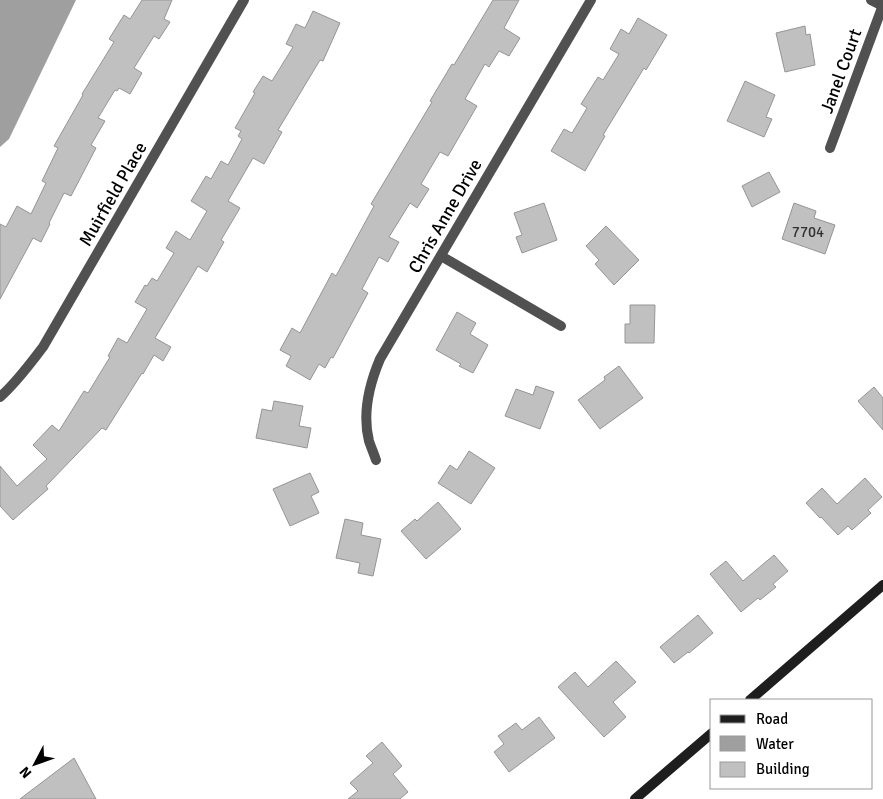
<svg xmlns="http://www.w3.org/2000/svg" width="883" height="799" font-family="Signika,sans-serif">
<rect width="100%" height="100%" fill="#fff"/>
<path fill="#9f9f9f" d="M 0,0 L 76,0 L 9,139 L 0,147 Z"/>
<g fill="#c0c0c0" stroke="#959595">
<path d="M 142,0 L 172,0 L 164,19 L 170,22 L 159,39 L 154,36 L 134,68 L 142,73 L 130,94 L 119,88 L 117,91 L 115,90 L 98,118 L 105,121 L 91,145 L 96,148 L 71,196 L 64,193 L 49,223 L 50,224 L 41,242 L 33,238 L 0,299 L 0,224 L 6,227 L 17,206 L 31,214 L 46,183 L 42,181 L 58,148 L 54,146 L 83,95 L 82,94 L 114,42 L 109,39 L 124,15 L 130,19 Z"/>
<path d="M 493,0 L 519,0 L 504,28 L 520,38 L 509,56 L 499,51 L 489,67 L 485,64 L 465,99 L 477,106 L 448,156 L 440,152 L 421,184 L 429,189 L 417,208 L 410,203 L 389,237 L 399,242 L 388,262 L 379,257 L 362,289 L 368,293 L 333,358 L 331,357 L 325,368 L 319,364 L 310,380 L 286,366 L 291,356 L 280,350 L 292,328 L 300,333 L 332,273 L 336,276 L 374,206 L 371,204 L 432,102 L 430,101 L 452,64 L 454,65 Z"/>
<path d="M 313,11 L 340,23 L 323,61 L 320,60 L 278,130 L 282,132 L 264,164 L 253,158 L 228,201 L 240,208 L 221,240 L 224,242 L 207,272 L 198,266 L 155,338 L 171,347 L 163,361 L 154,355 L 143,374 L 142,373 L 106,430 L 102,428 L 46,486 L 48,489 L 13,520 L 0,506 L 0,466 L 17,486 L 47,459 L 33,445 L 52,425 L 59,431 L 84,391 L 88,393 L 110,357 L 108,356 L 118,338 L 127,343 L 147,309 L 135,302 L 145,285 L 147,286 L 152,278 L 157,281 L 174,253 L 166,248 L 176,231 L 190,240 L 207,211 L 191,201 L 206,176 L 211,179 L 221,161 L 228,165 L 242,139 L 238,136 L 241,131 L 235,128 L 255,93 L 253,92 L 263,76 L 272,81 L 293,47 L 286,44 L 296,24 L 305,28 Z"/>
<path d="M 638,18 L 667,35 L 646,70 L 644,68 L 603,135 L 605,136 L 585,171 L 551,151 L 564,129 L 572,133 L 587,108 L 581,104 L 598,77 L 603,80 L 619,54 L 610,49 L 621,29 L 629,34 Z"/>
<path d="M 805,26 L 806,35 L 810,34 L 815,65 L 785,72 L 776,33 Z"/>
<path d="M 745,81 L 775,95 L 766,117 L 772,119 L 764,137 L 727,121 Z"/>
<path d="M 769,172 L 780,192 L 752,207 L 742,186 Z"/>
<path d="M 544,203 L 557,240 L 522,253 L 516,237 L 522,235 L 514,213 Z"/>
<path d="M 794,203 L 816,211 L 814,218 L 835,225 L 825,254 L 782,239 Z"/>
<path d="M 606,226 L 639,260 L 614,285 L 595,264 L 599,260 L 586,246 Z"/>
<path d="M 630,305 L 655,305 L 654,343 L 625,343 L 625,324 L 630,324 Z"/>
<path d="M 457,312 L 476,323 L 470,334 L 488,345 L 473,373 L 459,366 L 461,364 L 436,350 Z"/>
<path d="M 619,366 L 643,398 L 600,429 L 578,400 L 605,380 L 604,377 Z"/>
<path d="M 536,386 L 554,392 L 540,429 L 505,416 L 516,389 L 533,395 Z"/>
<path d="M 874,387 L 883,398 L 883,430 L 858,401 Z"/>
<path d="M 274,401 L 303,406 L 299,426 L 311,428 L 307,448 L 256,438 L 262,409 L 272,411 Z"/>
<path d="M 469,451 L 495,468 L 471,504 L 438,483 L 450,465 L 457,470 Z"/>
<path d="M 310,473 L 319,492 L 311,496 L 319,513 L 290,526 L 273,489 Z"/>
<path d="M 865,478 L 882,497 L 868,510 L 871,513 L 852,530 L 848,526 L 838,535 L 821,517 L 820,518 L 806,503 L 822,488 L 837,504 Z"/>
<path d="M 438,502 L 461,529 L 426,559 L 401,531 L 415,519 L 417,521 Z"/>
<path d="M 345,519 L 363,523 L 361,535 L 381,539 L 373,576 L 358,573 L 360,563 L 336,558 Z"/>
<path d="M 774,555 L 788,571 L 773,584 L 776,587 L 760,600 L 758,598 L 741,612 L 710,574 L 726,561 L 743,581 Z"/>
<path d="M 698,615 L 713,633 L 689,653 L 688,652 L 674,663 L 660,647 Z"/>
<path d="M 616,661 L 636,682 L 613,702 L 626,717 L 604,737 L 558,687 L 575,672 L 588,687 Z"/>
<path d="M 539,717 L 555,738 L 509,772 L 494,752 L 504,744 L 498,736 L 516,723 L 522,730 Z"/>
<path d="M 382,742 L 402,766 L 393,774 L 408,792 L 400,799 L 348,799 L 358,791 L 350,783 L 373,763 L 366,756 Z"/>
<path d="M 74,758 L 96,799 L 20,799 Z"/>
</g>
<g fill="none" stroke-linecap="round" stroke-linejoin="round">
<g stroke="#515151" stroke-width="10">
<path d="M 871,0 L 883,6"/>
<path d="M 830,148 L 883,5"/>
<path d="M 441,256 L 561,326"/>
<path d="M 0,397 C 17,382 29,365 43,347 L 244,0"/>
<path d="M 376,460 C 374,454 371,447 369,441 C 362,413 369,385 380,359 L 591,0"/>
</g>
<g stroke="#1e1e1e" stroke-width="10">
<path d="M 750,700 L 883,585"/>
<path d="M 635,799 L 712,733"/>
</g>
</g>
<g text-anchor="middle" stroke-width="4.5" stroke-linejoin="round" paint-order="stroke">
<g font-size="15" fill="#303030">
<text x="808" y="237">7704</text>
</g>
<g font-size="18" fill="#000" stroke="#fff">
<text transform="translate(841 71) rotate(-70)" y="6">Janel Court</text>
<text transform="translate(113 194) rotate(-60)" y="6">Muirfield Place</text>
<text transform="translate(445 216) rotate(-60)" y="6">Chris Anne Drive</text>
</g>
</g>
<rect x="710" y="699" width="162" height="90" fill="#ffffff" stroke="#999999"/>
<rect x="720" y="715" width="25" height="8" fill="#1e1e1e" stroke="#999999"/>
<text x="756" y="724" font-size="15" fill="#000000">Road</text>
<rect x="720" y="736" width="25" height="15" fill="#9f9f9f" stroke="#999999"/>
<text x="756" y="749" font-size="15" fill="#000000">Water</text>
<rect x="720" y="762" width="25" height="15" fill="#c0c0c0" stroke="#999999"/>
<text x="756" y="774" font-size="15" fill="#000000">Building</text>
<g transform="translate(35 764) rotate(229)" stroke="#ffffff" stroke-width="4" paint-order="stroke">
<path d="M0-4L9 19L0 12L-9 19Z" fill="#000000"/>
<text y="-8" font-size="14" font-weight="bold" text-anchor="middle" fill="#000000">N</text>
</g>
</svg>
